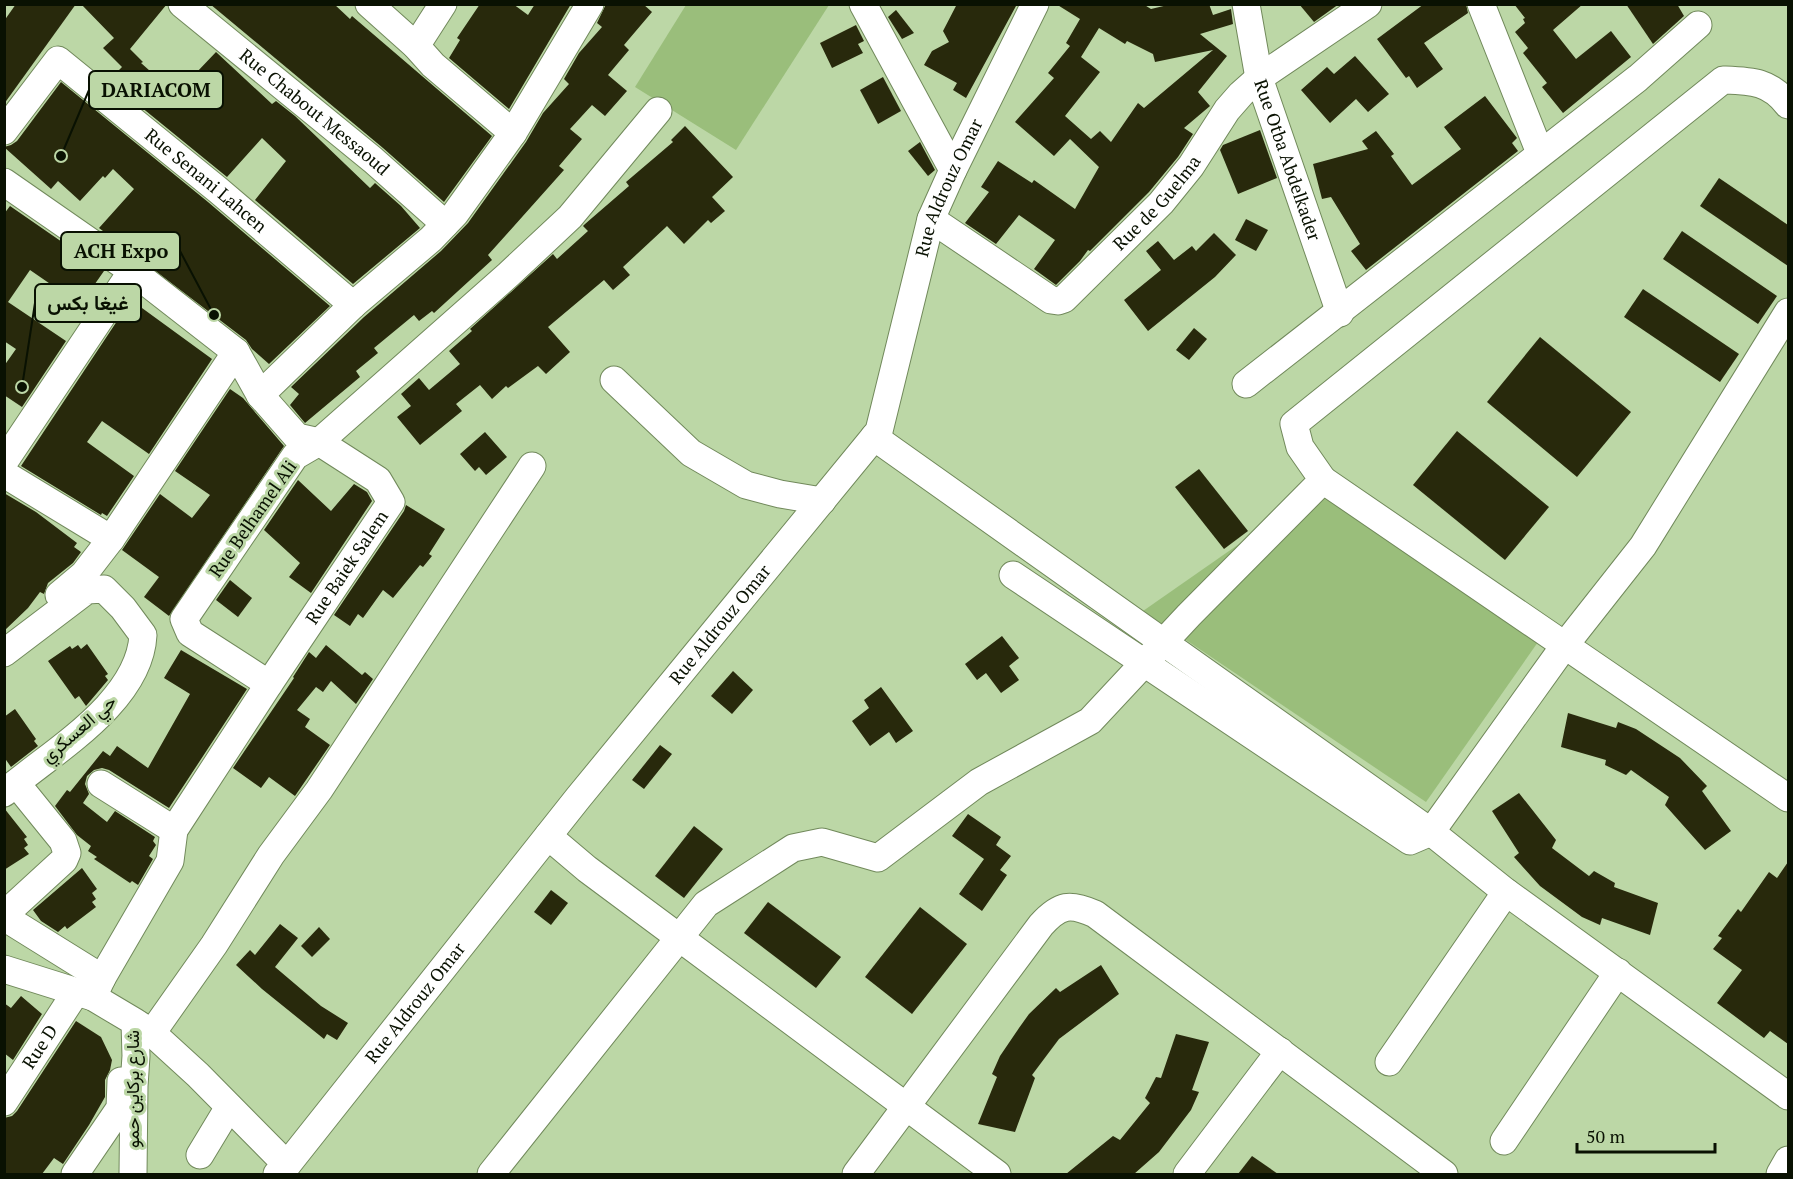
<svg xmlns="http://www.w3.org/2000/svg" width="1793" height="1179" font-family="'PT Serif',Vazirmatn,serif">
<rect width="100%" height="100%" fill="#bcd7a6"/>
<g fill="#9abe7b">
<path d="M 686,5 L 829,5 L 736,150 L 635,87 Z"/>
<path d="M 1315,491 L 1538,642 L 1426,802 L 1143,611 Z"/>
</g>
<g fill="#28290c" fill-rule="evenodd">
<path d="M 16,4 L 76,4 L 4,104 L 4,21 Z"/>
<path d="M 81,4 L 167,4 L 130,49 L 143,62 L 141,63 L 176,94 L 216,52 L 272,104 L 276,101 L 295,116 L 370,188 L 375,183 L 401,206 L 420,228 L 353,284 L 255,200 L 286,161 L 262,138 L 227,177 L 130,98 L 134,93 L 115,74 L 122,67 L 103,48 L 114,38 Z"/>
<path d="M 210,4 L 334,4 L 350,19 L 352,16 L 492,136 L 444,202 L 383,148 Z"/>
<path d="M 480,4 L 513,4 L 528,15 L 535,4 L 571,4 L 509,109 L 449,58 L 460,40 L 457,38 Z"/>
<path d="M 606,4 L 643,4 L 652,12 L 624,45 L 629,50 L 608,75 L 627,91 L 605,116 L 592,105 L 570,129 L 582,139 L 559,166 L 564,170 L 488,255 L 492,260 L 434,313 L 432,311 L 419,321 L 414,315 L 374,348 L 378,353 L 356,371 L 360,377 L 305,423 L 290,405 L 299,394 L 291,387 L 364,317 L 441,251 L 468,223 L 526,142 L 543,113 L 569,84 L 564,79 L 579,53 L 602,27 L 597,23 Z"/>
<path d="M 957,4 L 1013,4 L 1016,6 L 966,98 L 953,90 L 957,83 L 924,65 L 932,51 L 949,42 L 943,31 Z"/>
<path d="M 1056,4 L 1143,4 L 1151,9 L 1172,4 L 1209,4 L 1213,15 L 1231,9 L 1233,24 L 1200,34 L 1227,56 L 1198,92 L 1210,106 L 1184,128 L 1193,134 L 1178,157 L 1149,192 L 1090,251 L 1088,250 L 1080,261 L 1056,285 L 1034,269 L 1055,240 L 1019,215 L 996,244 L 965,223 L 989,192 L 981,187 L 998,161 L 1032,183 L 1034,180 L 1075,209 L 1099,167 L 1070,139 L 1054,156 L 1015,122 L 1054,78 L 1048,73 L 1070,46 L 1066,43 L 1080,19 ZM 1099,28 L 1125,44 L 1127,41 L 1153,54 L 1155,62 L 1213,50 L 1144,108 L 1138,103 L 1111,142 L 1100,131 L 1091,139 L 1065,116 L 1100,72 L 1081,57 Z"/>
<path d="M 1299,4 L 1339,4 L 1314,22 Z"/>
<path d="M 1424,4 L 1466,4 L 1468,13 L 1424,43 L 1443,69 L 1417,88 L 1409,76 L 1406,78 L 1377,39 Z"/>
<path d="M 1514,4 L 1583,4 L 1553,30 L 1576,59 L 1611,31 L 1631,57 L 1563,113 L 1542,87 L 1547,83 L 1523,53 L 1528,48 L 1515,32 L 1525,23 L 1523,19 L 1525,18 Z"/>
<path d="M 1626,4 L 1677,4 L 1684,16 L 1653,44 Z"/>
<path d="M 896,10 L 914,33 L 902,39 L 888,17 Z"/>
<path d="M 856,25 L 864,41 L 858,44 L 863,53 L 832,68 L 820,43 Z"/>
<path d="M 1355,56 L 1389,94 L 1368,112 L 1356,99 L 1330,123 L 1301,90 L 1327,67 L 1334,74 Z"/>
<path d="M 883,77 L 901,111 L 878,124 L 860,90 Z"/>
<path d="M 61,82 L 208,202 L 330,306 L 269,364 L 252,349 L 246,340 L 99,228 L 134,189 L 113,169 L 105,178 L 103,176 L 80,201 L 58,181 L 51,189 L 4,147 L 11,145 L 17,141 Z"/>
<path d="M 1485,96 L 1517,138 L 1512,143 L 1518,151 L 1366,270 L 1351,251 L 1360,244 L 1331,197 L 1322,199 L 1313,164 L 1368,149 L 1362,141 L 1376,131 L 1394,154 L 1391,156 L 1412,185 L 1461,149 L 1444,127 Z"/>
<path d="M 685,126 L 733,177 L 712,197 L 725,211 L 711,223 L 708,220 L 684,244 L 667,226 L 665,228 L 623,267 L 630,275 L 613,290 L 604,280 L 548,327 L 570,352 L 546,374 L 538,366 L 508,388 L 506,386 L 492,399 L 480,385 L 456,404 L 462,411 L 420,445 L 397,417 L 411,406 L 401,394 L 419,378 L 429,390 L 460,364 L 449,351 L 472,331 L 470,329 L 553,254 L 557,259 L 588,231 L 583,226 L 585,224 L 629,186 L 626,182 L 673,142 L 671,140 Z"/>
<path d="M 1260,130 L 1277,178 L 1238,194 L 1220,150 L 1223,145 Z"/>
<path d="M 920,142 L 935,170 L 928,176 L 908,151 Z"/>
<path d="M 1719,178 L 1788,225 L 1788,266 L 1700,206 Z"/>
<path d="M 10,206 L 104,271 L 78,308 L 57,293 L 59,290 L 30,270 L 8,302 L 66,341 L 22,407 L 4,395 L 4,366 L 16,349 L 4,341 L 4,214 Z"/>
<path d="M 1246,219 L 1268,230 L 1256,251 L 1235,240 Z"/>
<path d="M 1682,231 L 1777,296 L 1758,324 L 1663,259 Z"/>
<path d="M 1214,233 L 1236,255 L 1215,277 L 1148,331 L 1124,300 L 1161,270 L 1146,251 L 1158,241 L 1174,260 L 1192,246 L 1196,251 Z"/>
<path d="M 1643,289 L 1739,354 L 1720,382 L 1624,317 Z"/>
<path d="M 131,300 L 212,359 L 149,454 L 102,421 L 87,442 L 134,476 L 107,516 L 102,513 L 101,515 L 21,466 Z"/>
<path d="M 1194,328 L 1207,339 L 1189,360 L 1176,350 Z"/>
<path d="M 1540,337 L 1631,412 L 1577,477 L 1487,402 Z"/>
<path d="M 230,389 L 243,398 L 284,446 L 169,616 L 144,597 L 159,577 L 122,550 L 160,494 L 192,518 L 210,495 L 175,471 Z"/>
<path d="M 1457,431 L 1549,507 L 1505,560 L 1413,485 Z"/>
<path d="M 485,432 L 507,457 L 486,475 L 479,467 L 475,471 L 460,454 Z"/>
<path d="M 1199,469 L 1248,531 L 1224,549 L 1175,487 Z"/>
<path d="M 298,480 L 331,511 L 354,484 L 367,492 L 372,501 L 311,593 L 289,577 L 300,563 L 264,530 Z"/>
<path d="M 4,493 L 36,512 L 77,543 L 74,547 L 81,552 L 73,563 L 48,583 L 44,594 L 40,592 L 28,608 L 4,631 Z"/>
<path d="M 406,505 L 445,529 L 429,554 L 432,556 L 423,567 L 420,565 L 393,598 L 383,590 L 363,618 L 358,614 L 350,626 L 334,615 L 404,511 Z"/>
<path d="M 230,580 L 252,598 L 238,617 L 216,600 Z"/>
<path d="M 1002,636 L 1019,658 L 1009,666 L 1019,680 L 1001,693 L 986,673 L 977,680 L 965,664 Z"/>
<path d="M 87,644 L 108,674 L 105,676 L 108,680 L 86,706 L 79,696 L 75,699 L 48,661 L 70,646 L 72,649 L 78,645 L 81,649 Z"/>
<path d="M 326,645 L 362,675 L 365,672 L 373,679 L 356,704 L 331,681 L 323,692 L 316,687 L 297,710 L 310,719 L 305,727 L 330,745 L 295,796 L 269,777 L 261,788 L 233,768 L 294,678 L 293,677 L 309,652 L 316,658 Z"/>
<path d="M 181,650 L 247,689 L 169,808 L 109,770 L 102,768 L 94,770 L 87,776 L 85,784 L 89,794 L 83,803 L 107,822 L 115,811 L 155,837 L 153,841 L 156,845 L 149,856 L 153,859 L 138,885 L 132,881 L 130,883 L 94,859 L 97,857 L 88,851 L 91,846 L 77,835 L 55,806 L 67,790 L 70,792 L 103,751 L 110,756 L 117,746 L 148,768 L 190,694 L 164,678 Z"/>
<path d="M 733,671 L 753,690 L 732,714 L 711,696 Z"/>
<path d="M 881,687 L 913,731 L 896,743 L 889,732 L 870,746 L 852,721 L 869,708 L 864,700 Z"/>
<path d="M 15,709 L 36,739 L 34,741 L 38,746 L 11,767 L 4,757 L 4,717 Z"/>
<path d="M 1568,713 L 1616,728 L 1618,722 L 1636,729 L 1680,758 L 1707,786 L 1702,791 L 1731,831 L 1705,850 L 1665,805 L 1669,797 L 1631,770 L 1626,775 L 1605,765 L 1606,760 L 1561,747 Z"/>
<path d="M 660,745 L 672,754 L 644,789 L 632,780 Z"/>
<path d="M 1519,793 L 1556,840 L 1552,848 L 1589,876 L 1594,871 L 1615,883 L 1614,887 L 1658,903 L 1650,935 L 1602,918 L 1600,925 L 1582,917 L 1540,886 L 1514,857 L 1519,853 L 1492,811 Z"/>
<path d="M 4,808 L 27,837 L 24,839 L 28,845 L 24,848 L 29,854 L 4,870 Z"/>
<path d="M 968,814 L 1001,837 L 996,845 L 1011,856 L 1000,870 L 1007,875 L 982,911 L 959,894 L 984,859 L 952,836 Z"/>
<path d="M 694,826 L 723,849 L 684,898 L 655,876 Z"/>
<path d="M 1788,862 L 1788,1044 L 1770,1031 L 1764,1038 L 1717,1003 L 1742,970 L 1713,949 L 1722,938 L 1718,936 L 1738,909 L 1741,912 L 1769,872 L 1777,878 Z"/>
<path d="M 82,868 L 97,889 L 92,893 L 96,899 L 92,902 L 96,907 L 67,929 L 65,926 L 58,932 L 41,921 L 33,910 Z"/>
<path d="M 551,890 L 568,903 L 551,925 L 534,912 Z"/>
<path d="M 768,902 L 841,957 L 816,988 L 744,933 Z"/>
<path d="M 920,907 L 967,944 L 912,1014 L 865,977 Z"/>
<path d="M 280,924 L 298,938 L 275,967 L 321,1006 L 348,1023 L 337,1040 L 327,1034 L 324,1039 L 262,989 L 236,965 L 250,950 L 255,955 Z"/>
<path d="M 319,927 L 330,939 L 312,957 L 301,946 Z"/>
<path d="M 1101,965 L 1119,994 L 1059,1039 L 1032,1075 L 1035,1078 L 1015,1132 L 978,1124 L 997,1077 L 992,1074 L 1000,1056 L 1019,1028 L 1029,1014 L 1056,988 L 1060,992 Z"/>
<path d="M 21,996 L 42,1014 L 13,1060 L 4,1053 L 4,1003 L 11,1008 Z"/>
<path d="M 76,1021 L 101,1037 L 112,1060 L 110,1070 L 105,1080 L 105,1097 L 89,1125 L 63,1164 L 54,1158 L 42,1174 L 4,1174 L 4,1118 L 12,1116 L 17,1111 Z"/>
<path d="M 1176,1034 L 1209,1042 L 1192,1090 L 1199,1092 L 1191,1110 L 1159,1152 L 1134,1174 L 1066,1174 L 1113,1136 L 1120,1140 L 1150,1103 L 1145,1098 L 1156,1077 L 1161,1078 Z"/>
<path d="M 1252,1156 L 1278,1174 L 1238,1174 Z"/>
</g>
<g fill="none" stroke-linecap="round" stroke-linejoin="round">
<g stroke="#71895b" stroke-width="29">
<g id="minor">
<path id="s1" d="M 182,4 L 373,160 L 445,224"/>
<path d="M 369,4 L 416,46 L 433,65 L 513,133"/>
<path d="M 863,4 L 953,170"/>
<path id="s2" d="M 1246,4 L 1259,78 L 1340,313"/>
<path d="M 1481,4 L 1540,153"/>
<path d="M 416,46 L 443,4"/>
<path id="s3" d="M 4,131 L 58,60 L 218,190 L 353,305"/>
<path d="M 4,182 L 132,271 L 236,352 L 260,395 L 297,437 L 319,442 L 295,456 L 184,619 L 190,633 L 269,684"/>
<path id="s4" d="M 931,219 L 1051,300 L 1058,301 L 1064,299 L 1161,203 L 1191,166 L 1227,110 L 1241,94 L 1259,78 L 1368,4"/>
<path d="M 614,380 L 691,453 L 746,485 L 780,494 L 822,501"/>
<path d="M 1246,384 L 1638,78 L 1698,25"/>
<path d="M 260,395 L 353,305 L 431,239 L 455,214 L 513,133 L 590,4"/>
<path d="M 874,437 L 1431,832 L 1506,892 L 1788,1096"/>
<path d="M 4,462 L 132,271"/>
<path d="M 4,474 L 111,539"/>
<path d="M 1323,480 L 1788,798"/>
<path d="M 1013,575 L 1410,841 L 1431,832 L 1565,645 L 1643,546 L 1788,312"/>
<path d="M 59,595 L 84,574 L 111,539 L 236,352"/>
<path d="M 4,653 L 87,590 L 104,589 L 123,608 L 143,635 C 140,698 62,746 16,783"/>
<path d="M 101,784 L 174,830"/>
<path d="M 4,793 L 16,783 L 63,841 L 67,853 L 64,860 L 4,915"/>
<path d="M 548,836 L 587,869 L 997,1174"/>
<path d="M 4,917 L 102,978"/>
<path d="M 4,969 L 93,997 L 135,1022 L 136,1056 L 134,1086 L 133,1174"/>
<path id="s5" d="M 93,997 L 102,978 L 170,861 L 174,830 L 269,684 L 391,502 L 378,480 L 319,442 L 508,275 L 570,217 L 658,111"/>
<path d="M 138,1024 L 152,1033 L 198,1075 L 287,1165"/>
<path d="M 152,1033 L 214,945 L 271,855 L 319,790 L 532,466"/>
<path d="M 1389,1062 L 1506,892"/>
<path id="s6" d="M 4,1102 L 76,992"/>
<path d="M 1504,1141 L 1618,972"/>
<path d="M 200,1155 L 229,1107"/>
<path d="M 75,1174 L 120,1108 L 121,1081"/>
<path id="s7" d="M 277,1174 L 287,1165 L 578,798 L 879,431 L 931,219 L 953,170 L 1035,4"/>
<path d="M 491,1174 L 706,904 L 793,848 L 822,842 L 878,858 L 979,782 L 1090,721 L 1189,615 L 1323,480 L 1300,447 L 1294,424 L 1723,80 C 1751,81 1770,81 1788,105"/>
<path d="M 856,1174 L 1041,925 C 1060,904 1070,903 1095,914 L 1444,1174"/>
<path d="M 1187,1174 L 1280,1051"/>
<path d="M 1780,1174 L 1788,1160"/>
</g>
</g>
<use href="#minor" stroke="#fff" stroke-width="27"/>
</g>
<g text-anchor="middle" stroke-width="6" stroke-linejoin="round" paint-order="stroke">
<g font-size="18" fill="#091102" stroke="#bcd7a6">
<text dy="6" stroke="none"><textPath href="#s1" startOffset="171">Rue Chabout Messaoud</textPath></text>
<text dy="6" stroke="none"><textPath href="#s2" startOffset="162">Rue Otba Abdelkader</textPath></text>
<text dy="6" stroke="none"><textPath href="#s3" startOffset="280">Rue Senani Lahcen</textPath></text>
<text dy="6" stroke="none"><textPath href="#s7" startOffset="1210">Rue Aldrouz Omar</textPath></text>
<text dy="6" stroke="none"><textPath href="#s4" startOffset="292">Rue de Guelma</textPath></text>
<text transform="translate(253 519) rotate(-55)" y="6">Rue Belhamel Ali</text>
<text dy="6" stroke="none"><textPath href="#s5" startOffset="502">Rue Baiek Salem</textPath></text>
<text dy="6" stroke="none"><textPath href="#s7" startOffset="706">Rue Aldrouz Omar</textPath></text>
<text transform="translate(79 729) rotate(-41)" y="6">حي العسكري</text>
<text dy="6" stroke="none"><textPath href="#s7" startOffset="220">Rue Aldrouz Omar</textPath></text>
<text dy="6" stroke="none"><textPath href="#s6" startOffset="66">Rue D</textPath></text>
<text transform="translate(133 1089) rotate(-90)" y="6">شارع بركاين حمو</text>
</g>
</g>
<path fill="none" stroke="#091102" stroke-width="2" d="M61 156L89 90M214 315L180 251M22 387L35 303"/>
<g fill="#091102" stroke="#bcd7a6" stroke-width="2">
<circle cx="61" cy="156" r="6"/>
<circle cx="214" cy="315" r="6"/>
<circle cx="22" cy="387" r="6"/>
</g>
<g fill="#bcd7a6" stroke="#091102" stroke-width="2">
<rect x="89" y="71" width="134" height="38" rx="6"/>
<rect x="61" y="232" width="119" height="38" rx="6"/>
<rect x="35" y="284" width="106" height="38" rx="6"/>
</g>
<g font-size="20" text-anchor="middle" font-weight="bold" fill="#091102">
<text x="156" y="97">DARIACOM</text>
<text x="121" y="258">ACH Expo</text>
<text x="88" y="310">غيغا بكس</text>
</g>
<rect width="1793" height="1179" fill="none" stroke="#091102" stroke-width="12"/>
<path d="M1577 1143v9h138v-9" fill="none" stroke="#091102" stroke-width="3"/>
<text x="1586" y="1143" font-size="18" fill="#091102" stroke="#bcd7a6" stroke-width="4.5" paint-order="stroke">50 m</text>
</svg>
